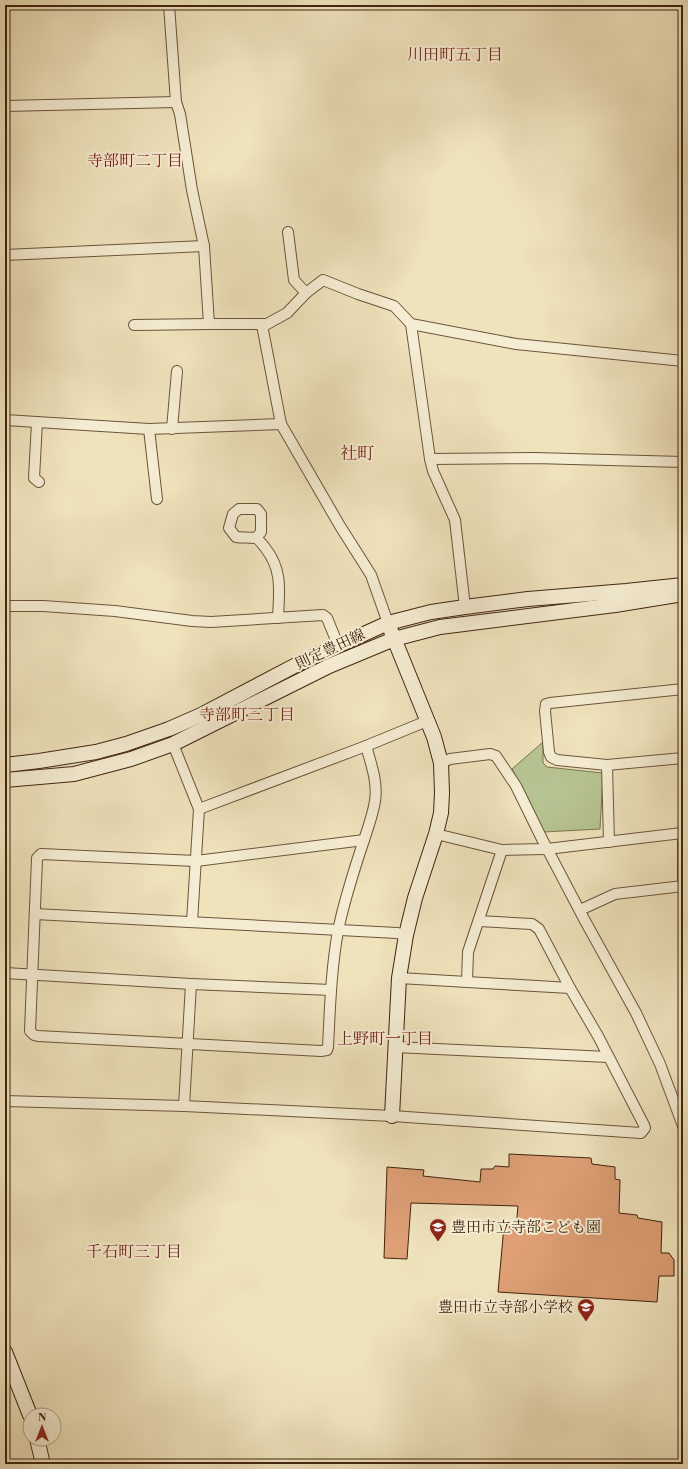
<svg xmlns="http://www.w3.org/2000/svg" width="688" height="1469" font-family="'Libre Bodoni','Noto Serif JP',serif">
<rect width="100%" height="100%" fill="#efe3bc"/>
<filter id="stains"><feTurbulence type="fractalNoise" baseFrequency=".005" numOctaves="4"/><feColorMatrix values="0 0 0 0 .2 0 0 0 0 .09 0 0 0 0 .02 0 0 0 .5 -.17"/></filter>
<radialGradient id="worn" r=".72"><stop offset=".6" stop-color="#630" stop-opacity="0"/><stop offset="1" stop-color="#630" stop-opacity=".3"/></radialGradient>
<path fill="#b6c492" stroke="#7b7451" d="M 543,742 L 543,763 L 547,767 L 603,773 L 600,829 L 544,832 L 512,769 Z"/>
<path fill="#de9f75" stroke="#402410" d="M 509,1154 L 591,1158 L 592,1164 L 615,1167 L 615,1179 L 620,1180 L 619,1213 L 637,1215 L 638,1218 L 662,1222 L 661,1253 L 669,1253 L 674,1260 L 674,1276 L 659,1276 L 657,1302 L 498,1292 L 504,1226 L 516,1227 L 518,1206 L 411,1203 L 407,1259 L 384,1258 L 387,1167 L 424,1170 L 423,1176 L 480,1182 L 481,1169 L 493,1169 L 495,1166 L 509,1167 Z"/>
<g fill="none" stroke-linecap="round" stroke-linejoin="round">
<g stroke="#6c543b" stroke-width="12">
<g id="street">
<path d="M 169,5 L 176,102 L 180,114 L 192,190 L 204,246 L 209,324 L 267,324 L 287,313 L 306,293 L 323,280 L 358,294 L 394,306 L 411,324 L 516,344 L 683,361"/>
<path d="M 5,106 L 176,102"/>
<path d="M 288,232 L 294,280 L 306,293"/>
<path d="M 5,255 L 204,246"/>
<path d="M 411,324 L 430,459 L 433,471 L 455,520 L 465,607"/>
<path d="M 134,325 L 209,324"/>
<path d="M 262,325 L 281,424 L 340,526 L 371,575 L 388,623"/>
<path d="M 5,420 L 149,429 L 281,424"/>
<path d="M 37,422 L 34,478 L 39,482"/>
<path d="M 149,429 L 157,499"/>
<path d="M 172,429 L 177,371"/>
<path d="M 430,459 L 534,458 L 683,462"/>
<path d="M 256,538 L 261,532 L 261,514 L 257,509 L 239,509 L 233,514 L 229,528 L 236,537 C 242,538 249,537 255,538 C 259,539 263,545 266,549 C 283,571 279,592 278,618"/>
<path d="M 5,606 L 43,606 L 115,611 L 192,621 L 211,622 L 323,615 L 327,618 L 338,645"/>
<path d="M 683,689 L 550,703 L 546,704 L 545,711 L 549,752 L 551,757 L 557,760 L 607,765 L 683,758"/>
<path d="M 173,744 L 199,809 L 192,922"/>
<path d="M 441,763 L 450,759 L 490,754 L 496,756 L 516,786 L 542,839 L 584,919 L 636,1013 L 660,1064 L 683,1126"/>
<path d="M 607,765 L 609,842"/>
<path d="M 199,809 L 366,746 L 427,721"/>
<path d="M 683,833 L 683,883"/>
<path d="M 436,834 L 502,850 L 547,849 L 682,833"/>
<path d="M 364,840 C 354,870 344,901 338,931 C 331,970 330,1008 328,1047 L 327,1050 L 321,1051 L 38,1036 L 34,1035 L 30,1031 L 37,858 L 41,854 L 196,861 Z"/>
<path d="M 364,840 C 368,828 373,814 375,801 C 378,782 371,764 366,746"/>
<path d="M 580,910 L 615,894 L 683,886"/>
<path d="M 35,914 L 397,933 L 406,935"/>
<path d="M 5,973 L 191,984 L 331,990"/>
<path d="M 399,978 L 570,988"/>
<path d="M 467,981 L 468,952 L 502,850"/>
<path d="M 395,1047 L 608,1057"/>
<path d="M 5,1101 L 184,1106 L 392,1116 L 641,1133 L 645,1128 L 644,1125 L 598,1036 L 570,988 L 539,929 L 532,924 L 479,921"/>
<path d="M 184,1106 L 191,984"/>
</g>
</g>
<g stroke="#402410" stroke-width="16">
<g id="secondary">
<path d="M 391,631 L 434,737 L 441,763 L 442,793 L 441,813 L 436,834 L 415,898 L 406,935 L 399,978 L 392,1116"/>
<path d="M 5,765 L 39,761 L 96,752 L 126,744 L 169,729 L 201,715 L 298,664 L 388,623 L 431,612 L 465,607 L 528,599 L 626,591 L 683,585"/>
<path d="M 5,780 L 74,774 L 131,759 L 173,744 L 329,666 L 394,639 L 440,627 L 615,605 L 683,594"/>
<path d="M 5,1352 L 30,1415"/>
<path d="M 37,1439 L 43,1464"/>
</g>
</g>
<use href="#street" stroke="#f5edd3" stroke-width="10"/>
<use href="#secondary" stroke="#f5edd3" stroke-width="14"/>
</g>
<defs>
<g id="school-pin" transform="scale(0.9)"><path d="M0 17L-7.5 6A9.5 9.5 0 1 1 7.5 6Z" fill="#8f2418" stroke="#f5edd3"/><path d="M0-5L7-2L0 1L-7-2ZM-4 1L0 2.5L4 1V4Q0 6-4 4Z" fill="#fff"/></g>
</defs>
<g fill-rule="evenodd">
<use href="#school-pin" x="438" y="1227"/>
<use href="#school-pin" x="586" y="1307"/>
</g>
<g text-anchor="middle" stroke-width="4" stroke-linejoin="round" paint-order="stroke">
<g font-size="15" fill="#402410" stroke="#f5edd3">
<text transform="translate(330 649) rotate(-25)" y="5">則定豊田線</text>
</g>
<g font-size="15" fill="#402410" stroke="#f5edd3" text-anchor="start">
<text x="451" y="1232">豊田市立寺部こども園</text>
<text x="573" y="1312" text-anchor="end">豊田市立寺部小学校</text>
</g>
<g font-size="16" fill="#7a1f14" stroke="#f5edd3">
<text x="455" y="60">川田町五丁目</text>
<text x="135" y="166">寺部町二丁目</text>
<text x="247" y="720">寺部町三丁目</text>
<text x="385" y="1044">上野町一丁目</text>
<text x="134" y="1257">千石町三丁目</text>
</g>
<g font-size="17" fill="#7a1f14" stroke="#f5edd3">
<text x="357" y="459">社町</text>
</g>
</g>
<rect width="688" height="1469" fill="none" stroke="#efe3bc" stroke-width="20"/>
<rect x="6" y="6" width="676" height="1457" fill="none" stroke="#402410" stroke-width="2"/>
<rect x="10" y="10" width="668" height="1449" fill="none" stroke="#402410"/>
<g transform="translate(42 1427)"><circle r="19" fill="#f5edd3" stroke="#ad9d85"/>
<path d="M0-3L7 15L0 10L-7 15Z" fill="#8f2418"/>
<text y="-6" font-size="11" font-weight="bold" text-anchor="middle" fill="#402410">N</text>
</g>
<rect width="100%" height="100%" filter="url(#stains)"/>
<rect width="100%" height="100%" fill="url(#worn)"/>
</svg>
